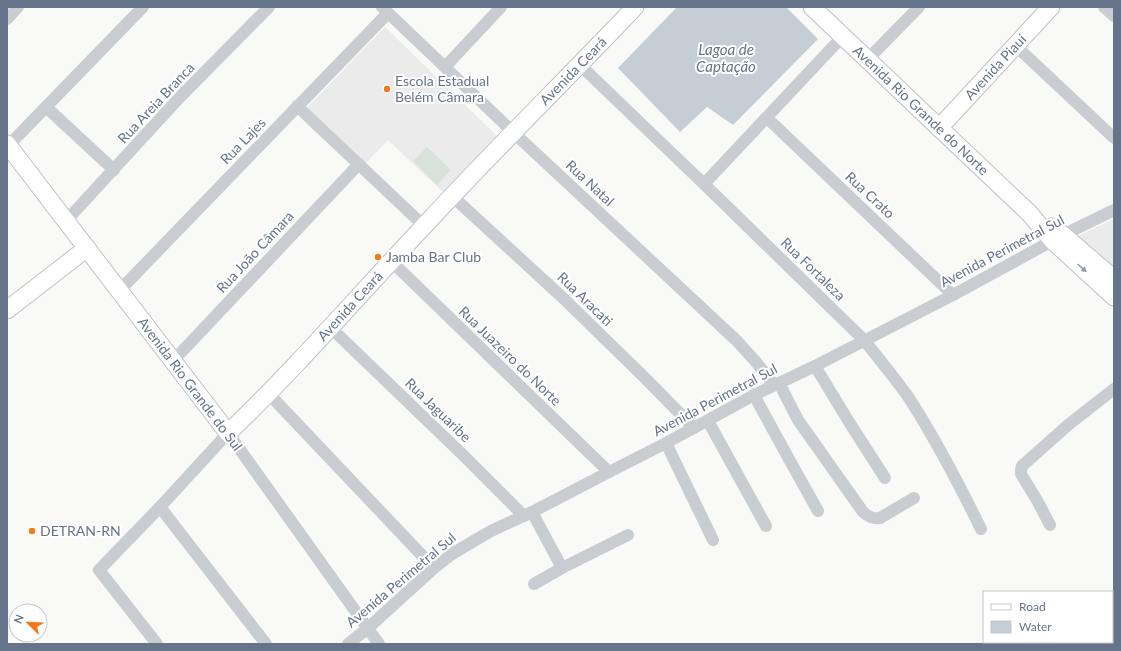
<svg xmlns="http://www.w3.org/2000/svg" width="1121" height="651" font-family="Lato,sans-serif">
<rect width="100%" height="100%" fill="#f9faf7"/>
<g fill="#eaebea">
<path d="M 385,27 L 498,137 L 444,193 L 388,140 L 364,165 L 305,110 Z"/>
<path d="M 1114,219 L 1114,273 L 1083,247 L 1078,236 Z"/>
</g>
<path fill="#d9e2d8" d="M 427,147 L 451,170 L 437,185 L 413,161 Z"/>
<path fill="#c6ced5" d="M 677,7 L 786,7 L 818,39 L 733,125 L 707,107 L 680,132 L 618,68 Z"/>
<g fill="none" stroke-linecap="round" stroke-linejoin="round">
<g stroke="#bdc1c7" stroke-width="19">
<g id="secondary">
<path id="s1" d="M 812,7 L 1029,213 L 1053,241 L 1114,297"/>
<path id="s2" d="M 939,128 L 1051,7"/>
<path id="s3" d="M 7,144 L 228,433 C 296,368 358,296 423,227 C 492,152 565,81 635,7"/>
<path d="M 1051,227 L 1063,235 L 1114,279"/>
<path d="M 7,310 L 87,248"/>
</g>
</g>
<g stroke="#c9ccd1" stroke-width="12">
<path d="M 382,7 L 514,133 L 737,341 L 756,362 L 774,385"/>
<path d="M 1104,7 L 1114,16"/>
<path d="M 7,19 L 18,7"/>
<path d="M 1016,46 L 1114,138"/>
<path d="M 867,60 L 919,7"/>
<path d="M 580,65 L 704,184 L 864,340 C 879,359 895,378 909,398 C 936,440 959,484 981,529"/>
<path d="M 445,67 L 501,7"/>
<path d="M 297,106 L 424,226"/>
<path d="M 46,107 L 114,170"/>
<path d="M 767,118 L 953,295"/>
<path d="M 8,146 L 143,7"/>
<path d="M 704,184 L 843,36"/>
<path d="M 452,196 L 562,297 L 646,379 L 694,428"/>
<path d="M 66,221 L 181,96 L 269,7"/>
<path d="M 391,261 L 609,472"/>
<path d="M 119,291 L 388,13"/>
<path d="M 331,328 L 463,455 L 524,516"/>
<path d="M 173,361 L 359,164"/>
<path d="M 815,366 L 849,422 L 885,478"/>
<path d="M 779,383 L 798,420 L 863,512 C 869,517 873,519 880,518 L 914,498"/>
<path d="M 268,393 L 434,568"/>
<path d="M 754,395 L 790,461 L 818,511"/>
<path d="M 708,421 L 766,526"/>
<path d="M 666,443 L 713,540"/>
<path d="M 160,507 L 266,644"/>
<path d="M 532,512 L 562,568"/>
<path d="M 1050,525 L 1038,502 L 1021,474 L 1021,470 L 1022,466 L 1068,425 L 1114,389"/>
<path d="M 534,584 L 562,568 L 628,535"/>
<path d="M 157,644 L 99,570 L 160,507 L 228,433 L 379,644"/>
<path d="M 348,644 L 368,628 L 434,568 L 452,554 L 472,542 L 491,531 L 532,512 L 609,472 L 666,443 L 754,395 L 815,366 L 953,295 L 1063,235 L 1114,210"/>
</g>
<use href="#secondary" stroke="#fff" stroke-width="17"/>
</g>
<defs><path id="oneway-solid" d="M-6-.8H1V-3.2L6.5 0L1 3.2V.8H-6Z"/></defs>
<use fill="#939dae" href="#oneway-solid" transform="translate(1082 268) rotate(42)"/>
<g fill="#f5791b" stroke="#fff" stroke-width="1.5">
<circle cx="387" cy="89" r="4"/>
<circle cx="378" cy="257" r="4"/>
<circle cx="32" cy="531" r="4"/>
</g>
<g text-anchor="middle" stroke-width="4" stroke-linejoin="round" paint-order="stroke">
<g font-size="14" fill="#65738b" stroke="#fff">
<text dy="5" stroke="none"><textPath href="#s2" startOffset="83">Avenida Piauí</textPath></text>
<text dy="5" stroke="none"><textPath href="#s3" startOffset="864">Avenida Ceará</textPath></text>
<text transform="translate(156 103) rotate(-47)" y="5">Rua Areia Branca</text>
<text dy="5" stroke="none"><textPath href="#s1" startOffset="150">Avenida Rio Grande do Norte</textPath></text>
<text transform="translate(243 141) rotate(-46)" y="5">Rua Lajes</text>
<text transform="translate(590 183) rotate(43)" y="5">Rua Natal</text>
<text transform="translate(870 195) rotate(43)" y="5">Rua Crato</text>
<text transform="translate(1002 251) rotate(-28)" y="5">Avenida Perimetral Sul</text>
<text transform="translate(255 252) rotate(-47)" y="5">Rua João Câmara</text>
<text transform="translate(813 269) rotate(44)" y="5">Rua Fortaleza</text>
<text transform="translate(585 299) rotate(44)" y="5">Rua Aracati</text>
<text dy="5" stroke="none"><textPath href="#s3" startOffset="540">Avenida Ceará</textPath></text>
<text transform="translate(510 356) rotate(44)" y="5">Rua Juazeiro do Norte</text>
<text transform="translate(190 384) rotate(53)" y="5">Avenida Rio Grande do Sul</text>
<text transform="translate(715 400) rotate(-28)" y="5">Avenida Perimetral Sul</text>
<text transform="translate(438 410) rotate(44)" y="5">Rua Jaguaribe</text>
<text transform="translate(401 580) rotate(-40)" y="5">Avenida Perimetral Sul</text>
</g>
<g font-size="14" fill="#65738b" stroke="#fff" text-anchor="start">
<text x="395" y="86">Escola Estadual<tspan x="395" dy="16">Belém Câmara</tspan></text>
<text x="386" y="262">Jamba Bar Club</text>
<text x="40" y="536">DETRAN-RN</text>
</g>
<g font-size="15" font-style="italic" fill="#627586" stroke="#fff">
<text x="726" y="55">Lagoa de<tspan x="726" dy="17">Captação</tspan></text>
</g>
</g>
<rect width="1121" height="651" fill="none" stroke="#65738b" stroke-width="16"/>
<rect x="983" y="591" width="130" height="52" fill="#ffffff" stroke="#c1c7d1"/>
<rect x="991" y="604" width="20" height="6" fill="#ffffff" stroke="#c1c7d1"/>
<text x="1019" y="611" font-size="12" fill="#65738b">Road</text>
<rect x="991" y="621" width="20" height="12" fill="#c6ced5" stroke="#c1c7d1"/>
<text x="1019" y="631" font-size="12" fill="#65738b">Water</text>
<g transform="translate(28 623) rotate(293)"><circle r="19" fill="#ffffff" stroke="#c1c7d1"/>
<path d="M0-3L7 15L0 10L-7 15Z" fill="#f5791b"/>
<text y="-6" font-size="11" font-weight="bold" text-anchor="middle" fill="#65738b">N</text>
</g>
</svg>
